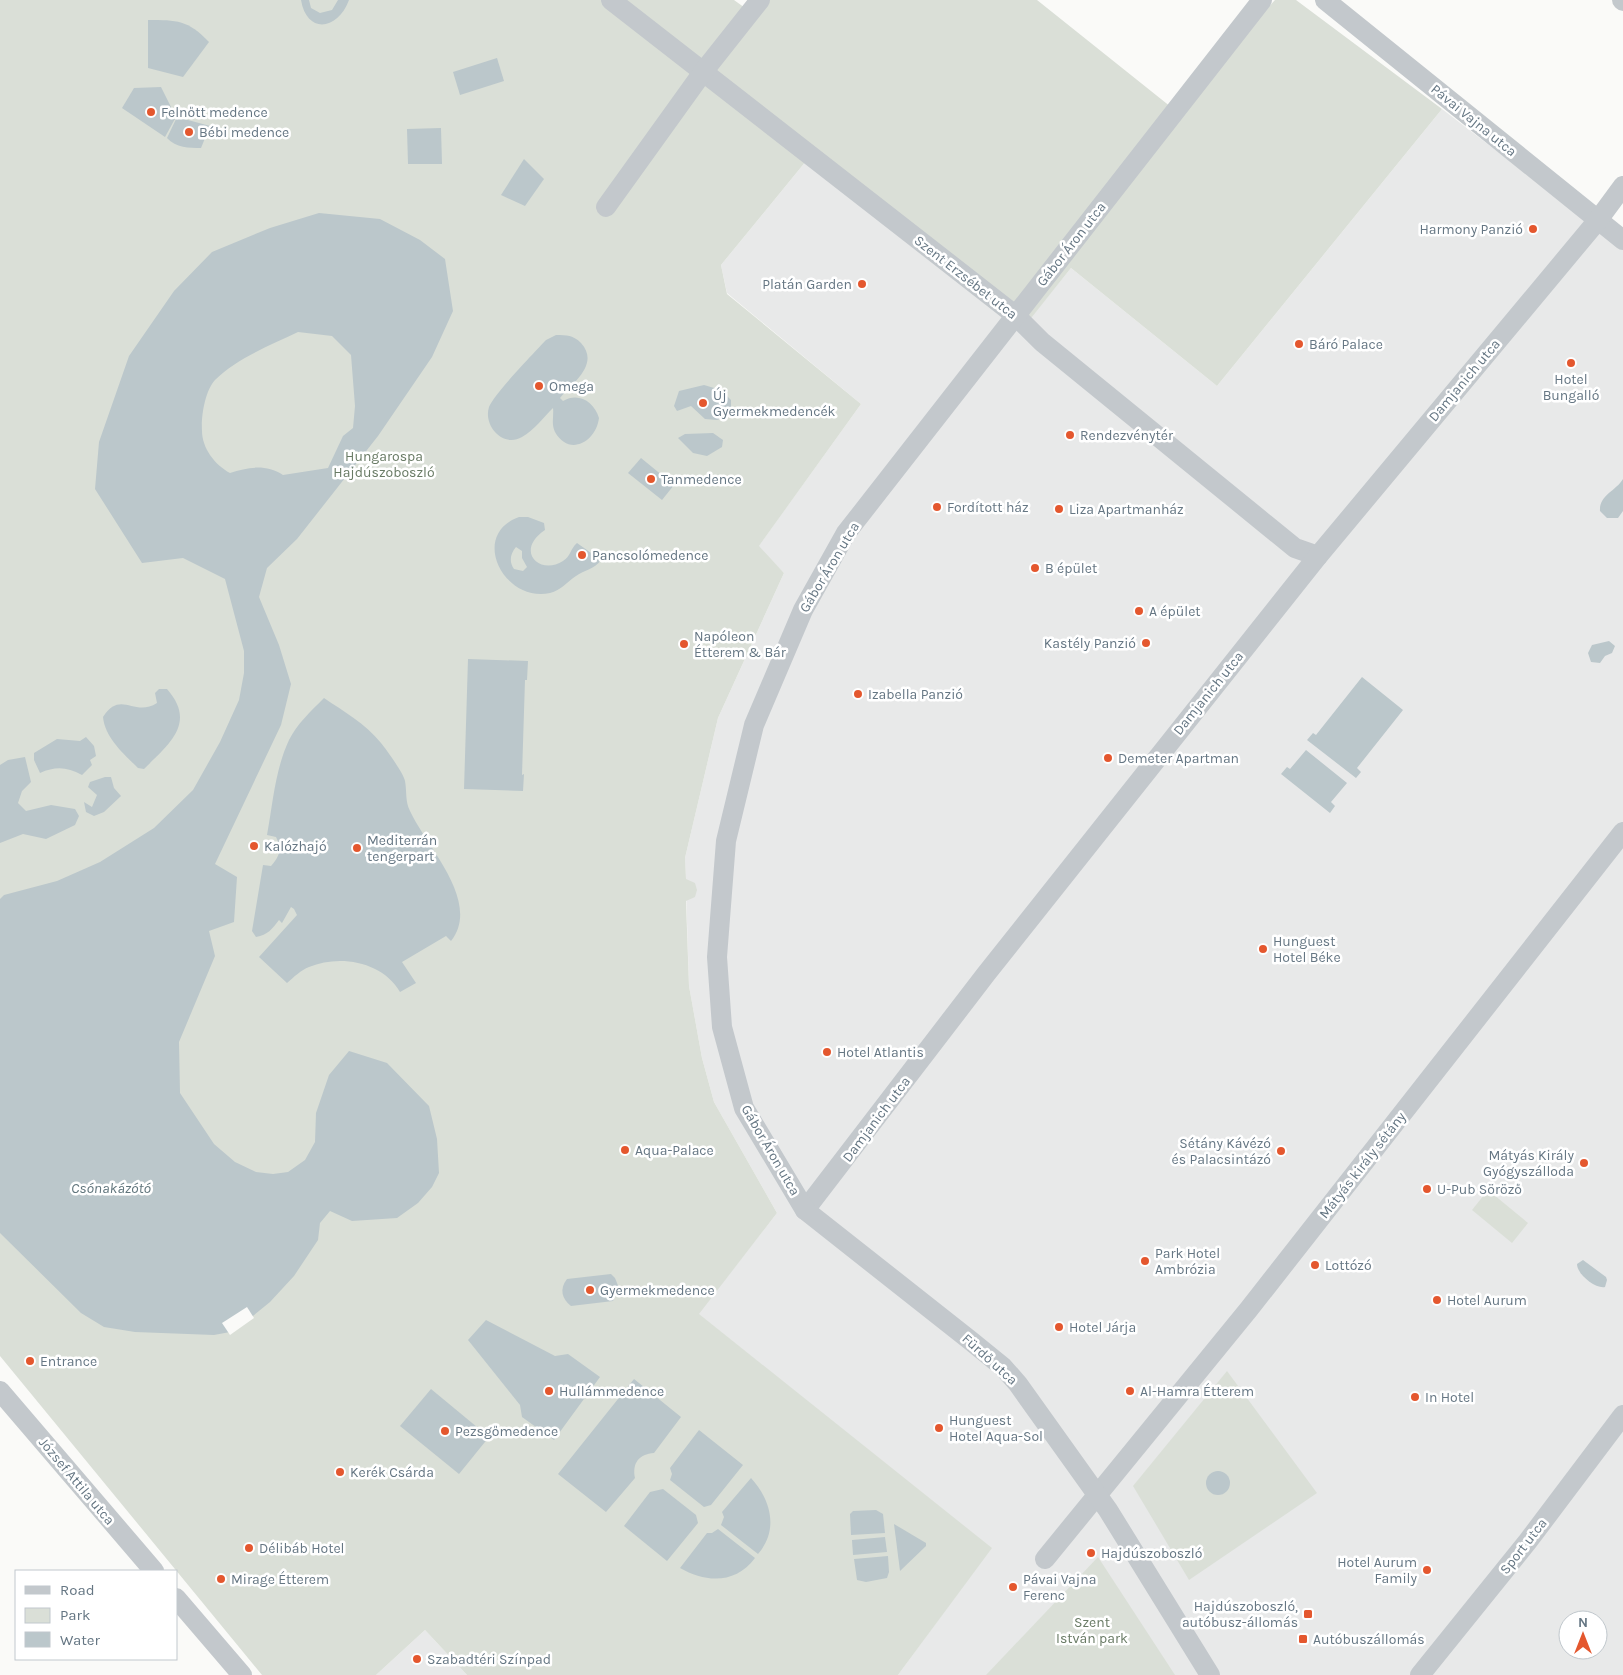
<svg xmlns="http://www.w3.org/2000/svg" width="1623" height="1675" font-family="Karla,sans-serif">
<rect width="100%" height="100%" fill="#fafaf8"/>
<g fill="#e8e9e9" fill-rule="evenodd">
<path d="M 1442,109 L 1623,248 L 1623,1675 L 898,1675 L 991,1548 L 698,1314 L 777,1213 L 714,1102 L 702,1058 L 689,986 L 685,858 L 718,718 L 784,573 L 758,547 L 861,404 L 727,293 L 721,265 L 811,155 L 1024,326 L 1071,268 L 1217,386 ZM 1568,1620 L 1598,1620 L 1598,1650 L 1568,1650 Z"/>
<path d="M 425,1630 L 467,1675 L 376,1675 Z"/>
</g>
<g fill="#dadfd7">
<path d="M 0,0 L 734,0 L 752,13 L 763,0 L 1037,0 L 1176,111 L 1275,0 L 1296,0 L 1442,109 L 1217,386 L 1071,268 L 1024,327 L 811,155 L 721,265 L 727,294 L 861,404 L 759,546 L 784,573 L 718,718 L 685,858 L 686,879 L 695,883 L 697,890 L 695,897 L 686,901 L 689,986 L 702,1058 L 714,1102 L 777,1213 L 699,1314 L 992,1548 L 898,1675 L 467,1675 L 425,1630 L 376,1675 L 262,1675 L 0,1356 Z"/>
<path d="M 1488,1190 L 1528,1223 L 1512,1243 L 1472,1210 Z"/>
<path d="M 1227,1371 L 1317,1493 L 1189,1580 L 1133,1486 Z"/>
<path d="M 1098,1557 L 1175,1675 L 986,1675 Z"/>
</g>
<g fill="#bbc7cb" fill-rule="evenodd">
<path d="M 301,0 L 309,0 L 311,8 L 320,13 L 332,10 L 338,0 L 349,0 C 338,30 307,35 301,0 Z"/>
<path d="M 148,20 C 177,20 188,20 209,42 L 183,77 L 148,68 Z"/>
<path d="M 497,58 L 504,81 L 460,95 L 453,72 Z"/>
<path d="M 161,87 L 176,117 L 165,137 L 122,108 L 134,88 Z"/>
<path d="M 177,117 L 210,126 L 201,148 C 189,148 176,148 167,138 Z"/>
<path d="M 441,128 L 442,164 L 408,164 L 407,129 Z"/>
<path d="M 524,159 L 544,179 L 525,206 L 501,195 Z"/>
<path d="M 319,213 L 380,219 L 420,240 L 445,259 L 453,311 L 432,357 L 378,436 L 297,539 L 267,568 L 259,597 L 279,645 L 291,684 L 281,725 L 215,864 L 237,877 L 234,922 L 209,931 L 215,956 L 179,1042 L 180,1093 L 214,1144 L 235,1162 L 256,1172 L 273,1174 L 288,1172 L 305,1160 L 315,1142 L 316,1113 L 329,1075 L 349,1051 L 387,1063 L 429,1106 L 437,1139 L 439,1173 L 432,1187 L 418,1203 L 397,1218 L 352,1221 L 330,1211 L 320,1223 L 318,1240 L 294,1276 L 270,1302 L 248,1320 L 230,1332 L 214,1335 L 135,1332 L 104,1327 L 81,1313 L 0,1233 L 0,899 L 4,895 L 57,881 L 100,862 L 154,828 L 193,790 L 220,742 L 239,700 L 244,673 L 244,651 L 225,579 L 183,558 L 142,563 L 95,489 L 99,442 L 129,356 L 174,291 L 212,252 L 270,228 ZM 298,332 L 332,336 L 351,355 L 355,406 L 353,428 L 343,436 L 328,468 L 283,475 C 266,464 248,467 230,473 C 215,465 202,448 202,431 C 201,416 205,391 215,380 C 237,358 271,345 298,332 Z"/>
<path d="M 556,335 C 567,335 573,335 581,343 C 600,364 573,383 560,398 L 563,401 C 579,392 594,402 599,418 C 596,442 569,457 555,432 C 551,424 554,416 553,408 C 543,418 534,430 522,437 C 503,448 483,426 489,407 C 494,394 534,353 546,340 Z"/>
<path d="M 704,385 L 721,390 L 731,400 L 731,410 L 728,416 L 717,420 L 705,419 L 691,406 L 677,411 L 674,406 L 679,391 Z"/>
<path d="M 713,433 L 723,440 L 722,447 L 707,456 L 693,453 L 678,438 L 685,434 Z"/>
<path d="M 641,458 L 674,485 L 662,500 L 628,473 Z"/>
<path d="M 1623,479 L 1623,511 L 1618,518 L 1607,518 L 1600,511 C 1599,495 1616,491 1623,479 Z"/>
<path d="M 519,517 L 528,517 L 544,523 L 545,530 C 514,551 540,576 563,561 C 571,556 570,549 577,543 L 601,560 C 595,569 584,570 576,576 C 567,582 561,590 550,593 C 504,603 469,535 519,517 ZM 516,547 L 522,551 L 522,558 L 527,567 L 523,571 L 514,569 C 509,562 510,554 516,547 Z"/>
<path d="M 1609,641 L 1615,646 L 1612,653 L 1605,656 L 1600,663 L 1591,662 L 1588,653 L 1592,645 Z"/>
<path d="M 468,659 L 528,661 L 527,680 L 525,680 L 522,775 L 524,774 L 523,791 L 464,789 Z"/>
<path d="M 1362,677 L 1403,710 L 1357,768 L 1361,772 L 1356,778 L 1307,740 L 1313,733 L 1316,735 Z"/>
<path d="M 159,689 L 167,689 C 197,723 169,744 144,769 L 138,768 C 124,754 105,738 103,717 C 121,689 134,718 157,703 L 155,693 Z"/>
<path d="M 324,698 C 343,711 366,724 381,743 C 386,749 404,774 405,781 C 407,792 405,801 410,811 C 426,846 482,902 451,941 L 446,936 L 402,962 L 416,983 L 400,992 C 383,962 340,954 309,967 C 301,970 294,977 287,983 L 259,957 L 297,915 L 294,909 L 291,907 L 282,923 L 279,920 C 272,929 268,935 256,937 L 252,931 L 263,865 L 271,866 C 280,856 282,849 276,837 L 267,835 C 273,803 275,770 289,740 C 297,724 311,711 324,698 Z"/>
<path d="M 86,737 L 94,746 L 96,756 L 90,760 L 92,765 L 82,775 C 67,767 56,766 40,773 L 34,760 L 34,753 L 57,739 L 80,741 Z"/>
<path d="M 1306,750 L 1347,783 L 1331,802 L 1335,806 L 1330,813 L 1281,774 L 1287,767 L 1290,769 Z"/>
<path d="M 25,757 L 31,782 L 22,791 L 18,803 L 26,811 L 51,805 L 75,809 L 79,816 L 75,825 L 46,839 L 23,834 L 0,843 L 0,765 L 8,760 Z"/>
<path d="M 105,777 L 111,777 L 114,788 L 121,796 L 104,812 L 94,816 L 86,812 L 84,802 L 92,807 L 97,795 L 88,787 L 90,782 Z"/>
<path d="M 1583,1260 L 1606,1277 L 1607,1280 L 1605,1287 C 1595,1289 1577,1274 1577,1264 Z"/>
<path d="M 611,1274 L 615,1278 L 619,1288 L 613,1301 L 571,1306 C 562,1299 559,1289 567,1279 Z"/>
<path d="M 486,1320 L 555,1356 L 568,1354 L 600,1377 L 554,1440 L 522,1417 L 520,1405 L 468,1340 Z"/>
<path d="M 634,1379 L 681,1417 L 654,1453 C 639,1454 632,1463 635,1478 L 606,1512 L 558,1474 Z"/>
<path d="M 431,1389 L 489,1437 L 459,1474 L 400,1426 Z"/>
<path d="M 699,1430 L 743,1465 L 711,1505 L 704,1507 L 670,1480 L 672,1474 L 670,1468 Z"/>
<circle cx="1218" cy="1483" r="12"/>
<path d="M 751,1478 C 771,1500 779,1530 758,1554 L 721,1525 L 724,1517 L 722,1512 Z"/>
<path d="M 663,1489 L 696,1515 L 698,1523 L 667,1561 L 624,1526 L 650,1492 Z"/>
<path d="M 876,1510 L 883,1514 L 885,1533 L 851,1535 L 850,1514 L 853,1511 Z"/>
<path d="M 894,1524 L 926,1543 L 926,1546 L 900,1571 Z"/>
<path d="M 718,1529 L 755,1558 C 736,1584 706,1583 680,1568 L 707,1533 L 712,1533 Z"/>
<path d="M 885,1537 L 887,1552 L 853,1555 L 852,1540 Z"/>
<path d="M 888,1556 L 889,1572 L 887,1578 L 866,1582 L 857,1580 L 854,1559 Z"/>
</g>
<path fill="#fafaf8" d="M 247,1307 L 254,1318 L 230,1335 L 222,1323 Z"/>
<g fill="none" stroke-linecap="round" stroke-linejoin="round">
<g stroke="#c3c8cc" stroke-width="20">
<path d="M 611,0 L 1015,315 L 1042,342 L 1295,548 L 1318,556"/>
<path d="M 1325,0 L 1623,240"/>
<path d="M 1622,0 L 1623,1"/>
<path d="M 606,207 L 703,72 L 760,0"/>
<path d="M 805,1210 L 986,974 L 1318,556 L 1598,220 L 1623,186"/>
<path d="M 0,1391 L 154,1571"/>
<path d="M 1045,1559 L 1249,1309 L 1623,832"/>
<path d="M 176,1598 L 242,1675"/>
<path d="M 1210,1675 L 1108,1510 L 1018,1384 L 1003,1367 L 971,1341 L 805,1210 L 744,1108 L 722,1027 L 717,957 L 726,841 L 754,725 L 803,610 L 846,533 L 1262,0"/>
<path d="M 1420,1675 L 1528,1541 L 1623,1415"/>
</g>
</g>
<g fill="#e4572e" stroke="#fff" stroke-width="2">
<circle cx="151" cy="112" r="5"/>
<circle cx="189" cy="132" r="5"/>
<circle cx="1533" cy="229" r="5"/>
<circle cx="862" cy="284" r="5"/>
<circle cx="1299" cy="344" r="5"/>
<circle cx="1571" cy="363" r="5"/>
<circle cx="539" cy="386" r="5"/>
<circle cx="703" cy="403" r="5"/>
<circle cx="1070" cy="435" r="5"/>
<circle cx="651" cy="479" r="5"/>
<circle cx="937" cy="507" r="5"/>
<circle cx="1059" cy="509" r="5"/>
<circle cx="582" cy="555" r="5"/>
<circle cx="1035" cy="568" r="5"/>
<circle cx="1139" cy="611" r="5"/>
<circle cx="1146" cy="643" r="5"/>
<circle cx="684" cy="644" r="5"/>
<circle cx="858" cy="694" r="5"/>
<circle cx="1108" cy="758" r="5"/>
<circle cx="254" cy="846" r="5"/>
<circle cx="357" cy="848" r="5"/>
<circle cx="1263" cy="949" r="5"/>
<circle cx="827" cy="1052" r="5"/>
<circle cx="625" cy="1150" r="5"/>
<circle cx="1281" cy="1151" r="5"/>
<circle cx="1584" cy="1163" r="5"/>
<circle cx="1427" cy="1189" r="5"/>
<circle cx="1145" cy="1261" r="5"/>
<circle cx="1315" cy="1265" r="5"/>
<circle cx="590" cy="1290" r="5"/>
<circle cx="1437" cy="1300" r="5"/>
<circle cx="1059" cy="1327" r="5"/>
<circle cx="30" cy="1361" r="5"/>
<circle cx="549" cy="1391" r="5"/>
<circle cx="1130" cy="1391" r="5"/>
<circle cx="1415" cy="1397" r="5"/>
<circle cx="939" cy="1428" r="5"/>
<circle cx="445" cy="1431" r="5"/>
<circle cx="340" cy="1472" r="5"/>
<circle cx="249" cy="1548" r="5"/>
<circle cx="1091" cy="1553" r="5"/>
<circle cx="1427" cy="1570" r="5"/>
<circle cx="221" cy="1579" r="5"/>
<circle cx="1013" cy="1587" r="5"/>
<rect x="1303" y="1609" width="10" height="10" rx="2.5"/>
<rect x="1298" y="1634" width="10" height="10" rx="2.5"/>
<circle cx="417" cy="1659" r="5"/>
</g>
<g text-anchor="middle" stroke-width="5" stroke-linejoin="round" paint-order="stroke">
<g font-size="14" fill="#657683" stroke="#fff" text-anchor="start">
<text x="161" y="117">Felnőtt medence</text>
<text x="199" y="137">Bébi medence</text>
<text x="1523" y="234" text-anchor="end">Harmony Panzió</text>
<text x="852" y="289" text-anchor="end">Platán Garden</text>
<text x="1309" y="349">Báró Palace</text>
<text x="1571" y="384" text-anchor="middle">Hotel<tspan x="1571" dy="16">Bungalló</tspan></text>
<text x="549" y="391">Omega</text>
<text x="713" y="400">Új<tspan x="713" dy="16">Gyermekmedencék</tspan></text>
<text x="1080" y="440">Rendezvénytér</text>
<text x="661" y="484">Tanmedence</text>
<text x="947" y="512">Fordított ház</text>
<text x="1069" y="514">Liza Apartmanház</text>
<text x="592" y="560">Pancsolómedence</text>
<text x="1045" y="573">B épület</text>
<text x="1149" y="616">A épület</text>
<text x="694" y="641">Napóleon<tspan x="694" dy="16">Étterem &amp; Bár</tspan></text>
<text x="1136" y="648" text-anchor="end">Kastély Panzió</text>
<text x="868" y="699">Izabella Panzió</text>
<text x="1118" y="763">Demeter Apartman</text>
<text x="367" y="845">Mediterrán<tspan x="367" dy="16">tengerpart</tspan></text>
<text x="264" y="851">Kalózhajó</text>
<text x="1273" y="946">Hunguest<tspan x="1273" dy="16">Hotel Béke</tspan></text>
<text x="837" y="1057">Hotel Atlantis</text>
<text x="1271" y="1148" text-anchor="end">Sétány Kávézó<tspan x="1271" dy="16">és Palacsintázó</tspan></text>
<text x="635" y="1155">Aqua-Palace</text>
<text x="1574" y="1160" text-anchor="end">Mátyás Király<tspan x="1574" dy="16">Gyógyszálloda</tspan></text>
<text x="1437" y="1194">U-Pub Söröző</text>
<text x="1155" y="1258">Park Hotel<tspan x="1155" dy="16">Ambrózia</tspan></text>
<text x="1325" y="1270">Lottózó</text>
<text x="600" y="1295">Gyermekmedence</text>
<text x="1447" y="1305">Hotel Aurum</text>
<text x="1069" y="1332">Hotel Járja</text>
<text x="40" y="1366">Entrance</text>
<text x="559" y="1396">Hullámmedence</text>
<text x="1140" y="1396">Al-Hamra Étterem</text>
<text x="1425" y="1402">In Hotel</text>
<text x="949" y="1425">Hunguest<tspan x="949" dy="16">Hotel Aqua-Sol</tspan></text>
<text x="455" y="1436">Pezsgőmedence</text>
<text x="350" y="1477">Kerék Csárda</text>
<text x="259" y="1553">Délibáb Hotel</text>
<text x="1101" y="1558">Hajdúszoboszló</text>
<text x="1417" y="1567" text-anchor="end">Hotel Aurum<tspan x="1417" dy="16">Family</tspan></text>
<text x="231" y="1584">Mirage Étterem</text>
<text x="1023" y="1584">Pávai Vajna<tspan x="1023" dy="16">Ferenc</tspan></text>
<text x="1298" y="1611" text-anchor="end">Hajdúszoboszló,<tspan x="1298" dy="16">autóbusz-állomás</tspan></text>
<text x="1313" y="1644">Autóbuszállomás</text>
<text x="427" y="1664">Szabadtéri Színpad</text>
</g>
<g font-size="14" fill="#657683" stroke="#fff">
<text transform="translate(1474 120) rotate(39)" y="5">Pávai Vajna utca</text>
<text transform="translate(1071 244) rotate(-52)" y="5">Gábor Áron utca</text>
<text transform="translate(966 277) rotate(38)" y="5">Szent Erzsébet utca</text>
<text transform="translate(1464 380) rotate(-50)" y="5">Damjanich utca</text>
<text transform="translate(829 567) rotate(-59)" y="5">Gábor Áron utca</text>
<text transform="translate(1208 693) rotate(-51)" y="5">Damjanich utca</text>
<text transform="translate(876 1119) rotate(-53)" y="5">Damjanich utca</text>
<text transform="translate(771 1150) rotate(60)" y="5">Gábor Áron utca</text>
<text transform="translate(1362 1165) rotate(-52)" y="5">Mátyás király sétány</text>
<text transform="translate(990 1359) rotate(42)" y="5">Fürdő utca</text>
<text transform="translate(77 1481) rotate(50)" y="5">József Attila utca</text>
<text transform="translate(1523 1546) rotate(-52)" y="5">Sport utca</text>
</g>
<g font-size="14" fill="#687a64" stroke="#fff">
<text x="384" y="461">Hungarospa<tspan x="384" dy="16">Hajdúszoboszló</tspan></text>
<text x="1092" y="1627">Szent<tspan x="1092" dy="16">István park</tspan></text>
</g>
<g font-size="15" font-style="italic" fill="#60757c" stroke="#fff">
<text x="111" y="1193">Csónakázótó</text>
</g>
</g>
<rect x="15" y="1570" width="162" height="90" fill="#ffffff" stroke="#c1c8cd"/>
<rect x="25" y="1586" width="25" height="8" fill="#c3c8cc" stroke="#c1c8cd"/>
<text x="60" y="1595" font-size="15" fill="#657683">Road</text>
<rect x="25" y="1608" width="25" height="15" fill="#dadfd7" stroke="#c1c8cd"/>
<text x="60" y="1620" font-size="15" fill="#657683">Park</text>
<rect x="25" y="1632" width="25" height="15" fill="#bbc7cb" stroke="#c1c8cd"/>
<text x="60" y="1645" font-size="15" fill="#657683">Water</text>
<g transform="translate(1583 1635)"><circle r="24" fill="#ffffff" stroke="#c1c8cd"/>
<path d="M0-4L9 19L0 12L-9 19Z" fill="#e4572e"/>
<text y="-8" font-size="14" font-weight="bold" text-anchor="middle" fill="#657683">N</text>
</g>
</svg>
